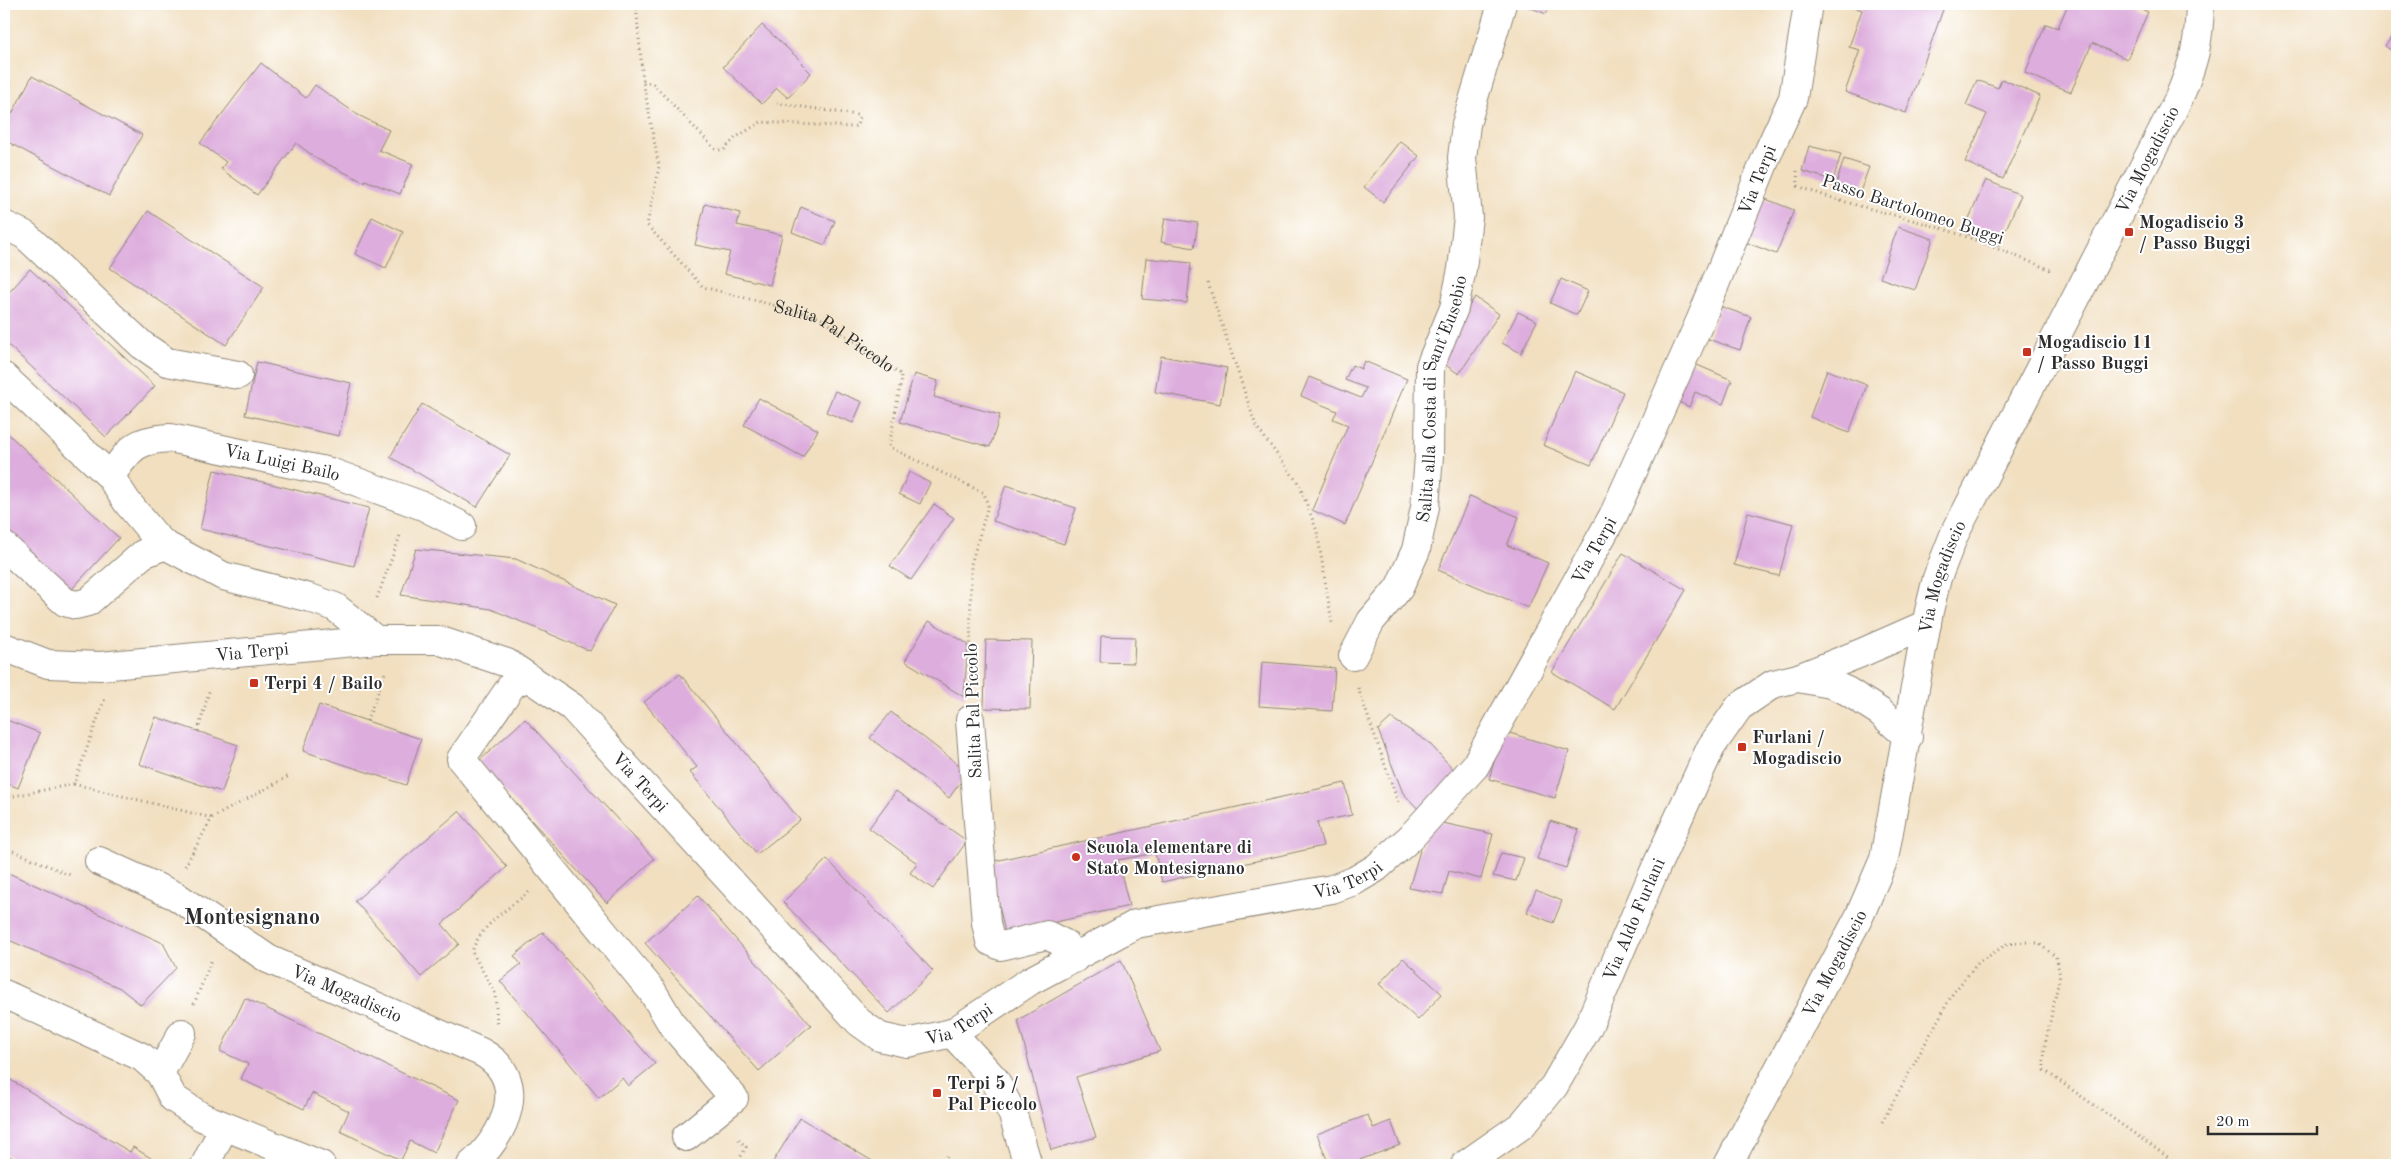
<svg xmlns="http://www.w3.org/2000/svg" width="2401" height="1169" font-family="'Old Standard TT',serif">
<rect width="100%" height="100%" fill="#fff"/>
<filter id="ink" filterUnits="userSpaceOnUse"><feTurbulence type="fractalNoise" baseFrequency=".02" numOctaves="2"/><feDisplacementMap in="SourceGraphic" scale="10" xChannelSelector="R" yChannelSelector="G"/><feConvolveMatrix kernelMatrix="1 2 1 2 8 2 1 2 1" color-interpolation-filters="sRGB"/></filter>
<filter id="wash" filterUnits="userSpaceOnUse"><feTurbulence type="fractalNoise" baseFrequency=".0096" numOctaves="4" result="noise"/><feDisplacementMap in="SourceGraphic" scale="20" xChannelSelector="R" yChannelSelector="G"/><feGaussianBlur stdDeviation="1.12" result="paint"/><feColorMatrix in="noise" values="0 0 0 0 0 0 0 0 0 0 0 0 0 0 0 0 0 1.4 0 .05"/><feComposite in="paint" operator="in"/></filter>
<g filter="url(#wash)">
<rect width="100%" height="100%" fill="#f1dfc0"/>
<g id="blocks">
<g fill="#ddaddd">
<path d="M 1522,4 L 1551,4 L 1546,14 Z"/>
<path d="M 1854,4 L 1945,4 L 1906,113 L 1845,92 L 1860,50 L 1849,47 L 1862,10 L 1853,7 Z"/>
<path d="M 2068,4 L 2129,4 L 2148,12 L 2127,59 L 2092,43 L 2071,92 L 2025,73 L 2046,24 L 2058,28 Z"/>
<path d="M 762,25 L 802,62 L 801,63 L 811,73 L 788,98 L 777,88 L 762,104 L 723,67 Z"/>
<path d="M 2397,29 L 2397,55 L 2385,46 Z"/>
<path d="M 261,63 L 306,98 L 315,85 L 358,115 L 389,130 L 379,150 L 413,164 L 400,194 L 365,180 L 364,182 L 317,159 L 296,143 L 257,195 L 221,169 L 226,162 L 200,143 Z"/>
<path d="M 32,76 L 142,135 L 109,196 L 4,140 L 4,129 Z"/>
<path d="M 2002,79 L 2040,96 L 2003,179 L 1965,162 L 1987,114 L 1966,105 L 1977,80 L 1998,88 Z"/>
<path d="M 1400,141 L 1419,156 L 1383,202 L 1364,187 Z"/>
<path d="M 1809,146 L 1841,154 L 1833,180 L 1802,171 Z"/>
<path d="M 1844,159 L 1869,167 L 1860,192 L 1836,184 Z"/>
<path d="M 1986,180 L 2021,195 L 1998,247 L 1963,232 Z"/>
<path d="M 1758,196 L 1794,210 L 1776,254 L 1740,240 Z"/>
<path d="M 705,204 L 740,213 L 737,225 L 782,235 L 770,285 L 724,274 L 730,252 L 695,245 Z"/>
<path d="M 801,207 L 835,221 L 825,245 L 792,232 Z"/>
<path d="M 148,211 L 264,287 L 226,345 L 110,268 Z"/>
<path d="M 372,217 L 403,232 L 386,268 L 355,254 Z"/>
<path d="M 1165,218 L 1198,223 L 1194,248 L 1161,242 Z"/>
<path d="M 1898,227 L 1933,239 L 1915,290 L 1880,278 Z"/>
<path d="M 1146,258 L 1191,263 L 1187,303 L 1142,299 Z"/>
<path d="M 30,269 L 155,386 L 106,437 L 4,341 L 4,298 Z"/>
<path d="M 1561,279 L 1588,291 L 1577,315 L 1550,303 Z"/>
<path d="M 1475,297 L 1499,314 L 1459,374 L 1435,358 Z"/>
<path d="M 1719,306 L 1751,317 L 1740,350 L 1708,339 Z"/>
<path d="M 1518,312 L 1537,321 L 1521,353 L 1502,343 Z"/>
<path d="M 1161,356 L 1227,368 L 1220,404 L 1155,392 Z"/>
<path d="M 1364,361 L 1407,379 L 1345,525 L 1312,510 L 1348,425 L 1333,419 L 1337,411 L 1301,396 L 1309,377 L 1361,398 L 1366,388 L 1345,380 L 1352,365 L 1361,369 Z"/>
<path d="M 257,362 L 351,383 L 339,436 L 245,415 Z"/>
<path d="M 1690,362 L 1732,380 L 1723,404 L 1695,392 L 1689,407 L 1675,400 Z"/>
<path d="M 1827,370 L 1867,385 L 1849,433 L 1810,417 Z"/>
<path d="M 1575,371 L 1623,392 L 1591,465 L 1543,445 Z"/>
<path d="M 914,374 L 938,381 L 934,397 L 1000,415 L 990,447 L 900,422 Z"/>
<path d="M 835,391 L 862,402 L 853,423 L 826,412 Z"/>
<path d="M 759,398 L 818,430 L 803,457 L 744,425 Z"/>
<path d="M 422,404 L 510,455 L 477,507 L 390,457 Z"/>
<path d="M 4,430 L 119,538 L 71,590 L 4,527 Z"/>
<path d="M 214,470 L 369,508 L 354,566 L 200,529 Z"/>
<path d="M 909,472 L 930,483 L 920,504 L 899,494 Z"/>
<path d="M 1006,485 L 1076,508 L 1064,544 L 993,521 Z"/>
<path d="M 1470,496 L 1519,517 L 1507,545 L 1548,563 L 1528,608 L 1438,570 Z"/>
<path d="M 934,504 L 954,518 L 911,580 L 890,566 Z"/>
<path d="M 1748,512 L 1793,524 L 1779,576 L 1734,565 Z"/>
<path d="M 416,549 L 516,559 L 615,605 L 590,651 L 491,609 L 401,595 Z"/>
<path d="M 1623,553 L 1686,590 L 1615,709 L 1552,672 Z"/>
<path d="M 929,621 L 968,644 L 964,697 L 905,661 Z"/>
<path d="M 1101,636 L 1135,637 L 1134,663 L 1100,662 Z"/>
<path d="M 986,640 L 1032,641 L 1030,709 L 984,708 Z"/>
<path d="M 1262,662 L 1335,668 L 1332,711 L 1259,706 Z"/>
<path d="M 680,674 L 800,820 L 757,854 L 690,772 L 697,767 L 644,702 Z"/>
<path d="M 319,705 L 421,739 L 406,785 L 303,751 Z"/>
<path d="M 891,712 L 968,772 L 949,798 L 870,738 Z"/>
<path d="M 156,717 L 238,745 L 222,792 L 139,764 Z"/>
<path d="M 1391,718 L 1428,742 L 1457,773 L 1423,814 L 1403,793 L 1378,730 Z"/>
<path d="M 4,719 L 40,733 L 18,788 L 4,782 Z"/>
<path d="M 525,719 L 654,859 L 607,903 L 478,762 Z"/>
<path d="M 1503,731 L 1569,751 L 1555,798 L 1489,779 Z"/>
<path d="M 1345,783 L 1352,815 L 1317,822 L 1323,846 L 1162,882 L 1155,853 L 1118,860 L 1129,906 L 1005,933 L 990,862 Z"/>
<path d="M 896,791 L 967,841 L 933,889 L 910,873 L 917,863 L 869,828 Z"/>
<path d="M 459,811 L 507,867 L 442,924 L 459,944 L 421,977 L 355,901 Z"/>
<path d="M 1429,820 L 1493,834 L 1481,879 L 1449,871 L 1443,894 L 1409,888 Z"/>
<path d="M 1550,821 L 1579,830 L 1566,868 L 1537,859 Z"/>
<path d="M 1501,853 L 1524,858 L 1516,881 L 1493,876 Z"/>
<path d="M 827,859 L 933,971 L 889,1013 L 783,902 Z"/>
<path d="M 4,871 L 163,943 L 176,968 L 141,1005 L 120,988 L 4,938 Z"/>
<path d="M 1536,890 L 1562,901 L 1553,923 L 1527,912 Z"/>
<path d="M 698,896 L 811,1025 L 759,1071 L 645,943 Z"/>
<path d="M 543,932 L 655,1064 L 628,1086 L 622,1078 L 599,1098 L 500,981 L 521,964 L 514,956 Z"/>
<path d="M 1403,958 L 1442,994 L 1418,1020 L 1379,984 Z"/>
<path d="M 1121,960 L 1160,1051 L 1076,1077 L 1096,1137 L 1051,1150 L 1018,1020 Z"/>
<path d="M 245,998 L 459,1100 L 434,1153 L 410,1141 L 401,1160 L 340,1131 L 349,1111 L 312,1093 L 304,1109 L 241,1079 L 248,1064 L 220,1051 Z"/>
<path d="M 4,1076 L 130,1152 L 133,1147 L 162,1165 L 24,1165 L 4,1153 Z"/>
<path d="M 1368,1115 L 1373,1128 L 1391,1121 L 1400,1145 L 1346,1165 L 1329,1165 L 1317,1134 Z"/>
<path d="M 800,1118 L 879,1165 L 771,1165 Z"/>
</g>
</g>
</g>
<g filter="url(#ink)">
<use href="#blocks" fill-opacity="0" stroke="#8e8576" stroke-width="1"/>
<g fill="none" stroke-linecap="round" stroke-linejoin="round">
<g stroke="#8e8576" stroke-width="30">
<g id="street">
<path d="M 4,225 L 25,235 L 142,345 L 167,362 L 238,375"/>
<path d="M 4,377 L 110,476 L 127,502 L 156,537 L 165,545 L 223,576 L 310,598 L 335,607 L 376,640"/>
<path id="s2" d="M 110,476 C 131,449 133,440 170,438 L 330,472 L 423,506 L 462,526"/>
<path d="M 4,546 L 65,602 L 76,605 L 88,602 L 143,554 L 165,545"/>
<path id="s3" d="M 4,647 L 48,664 L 100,666 L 376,640 L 438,640 L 507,663 L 572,707 L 859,1022 L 880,1037 L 907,1043 L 952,1033 L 1030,981 L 1136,924 L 1332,889 L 1354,881 L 1376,868 L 1410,838 L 1475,766 L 1614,514 L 1701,319 L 1770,148 L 1793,98 L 1808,4"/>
<path id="s4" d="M 1353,656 L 1371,621 L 1399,588 L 1416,550 L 1425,507 L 1429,456 L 1430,366 L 1454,308 L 1462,269 L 1468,217 L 1462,158 L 1466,124 L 1502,4"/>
<path d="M 527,677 L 512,685 L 461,759 L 652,991 L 673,1026 L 734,1098 L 686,1137"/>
<path d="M 1798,678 L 1861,653 L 1927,624"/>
<path d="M 970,720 L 986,923 L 990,941 L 1001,946 L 1047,935 L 1065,944 L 1074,959"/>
<path id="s5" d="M 99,861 L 176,896 L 268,959 L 481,1052 C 532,1079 505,1137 471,1165"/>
<path d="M 4,994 L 142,1057 L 160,1073 L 173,1098 L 202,1117 L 321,1165"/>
<path d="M 952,1033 L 995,1080 L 1013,1115 L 1028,1165"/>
<path d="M 160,1073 L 182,1033"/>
<path d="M 205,1165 L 224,1127"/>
<path id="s6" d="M 1465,1165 L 1522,1125 L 1554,1086 L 1588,1027 L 1652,876 L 1711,747 L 1739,707 L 1773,684 L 1798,678 L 1831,684 L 1847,691 L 1880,712 L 1908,737"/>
</g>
</g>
<g stroke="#8e8576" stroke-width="30">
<g id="secondary">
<path id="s7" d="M 1728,1165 L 1859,917 L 1884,859 L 1929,611 L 1937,578 L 1954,535 L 2179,98 C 2194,62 2199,44 2200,4"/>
</g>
</g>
<g stroke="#8e8576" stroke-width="3" stroke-dasharray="1 4" stroke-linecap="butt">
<path id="s1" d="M 636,4 L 643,81 L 659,167 L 647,225 L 703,287 L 819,317 L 902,375 L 889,447 L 984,493 L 988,506 L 971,564 L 970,689"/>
<path d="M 643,81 L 653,84 L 716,150 L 724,150 L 735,138 L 761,122 L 852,127 L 857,126 L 859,118 L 857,115 L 777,103"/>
<path d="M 1797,171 L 1798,186 C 1839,202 1881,211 1923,223 C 1968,235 2011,255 2054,271"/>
<path d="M 1208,283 L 1256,426 L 1299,484 L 1317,531 L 1332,623"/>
<path d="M 377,598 L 401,533"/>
<path d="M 1358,688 L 1398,802"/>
<path d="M 367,721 L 385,673"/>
<path d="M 198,731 L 210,688"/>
<path d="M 74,784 L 212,818"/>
<path d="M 4,798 L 74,784 L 105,698"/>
<path d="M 4,847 L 70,875"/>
<path d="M 185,866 L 212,818 L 291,775"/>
<path d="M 194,1004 L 212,959"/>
<path d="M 497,1023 L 495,993 L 472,952 C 480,925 508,909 529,892"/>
<path d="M 1882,1122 L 1953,993 L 1978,963 L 2007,944 L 2025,942 L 2038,943 L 2056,957 L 2060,975 L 2044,1050 L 2044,1070 L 2179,1165"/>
<path d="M 736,1165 L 746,1147 L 737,1137"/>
<path d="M 941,1165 L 947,1156"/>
</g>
<use href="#street" stroke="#fff" stroke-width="28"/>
<use href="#secondary" stroke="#fff" stroke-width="28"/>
</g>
</g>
<g fill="#c8321e" stroke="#fff" stroke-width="2">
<rect x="2124" y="227" width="10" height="10" rx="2.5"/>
<rect x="2022" y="347" width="10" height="10" rx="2.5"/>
<rect x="249" y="678" width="10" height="10" rx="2.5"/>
<rect x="1737" y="742" width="10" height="10" rx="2.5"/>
<circle cx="1076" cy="857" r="5"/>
<rect x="932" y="1088" width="10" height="10" rx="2.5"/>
</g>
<g text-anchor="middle" stroke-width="4" stroke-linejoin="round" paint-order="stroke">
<g font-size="18" fill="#2b2b2b" stroke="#fff">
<text dy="6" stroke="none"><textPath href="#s7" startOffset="1098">Via Mogadiscio</textPath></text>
<text dy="6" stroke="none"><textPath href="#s3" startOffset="2371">Via Terpi</textPath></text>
<text transform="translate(1913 209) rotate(18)" y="6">Passo Bartolomeo Buggi</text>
<text dy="6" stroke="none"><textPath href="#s1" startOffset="449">Salita Pal Piccolo</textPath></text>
<text dy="6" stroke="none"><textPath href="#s4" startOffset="279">Salita alla Costa di Sant'Eusebio</textPath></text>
<text dy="6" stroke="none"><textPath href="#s2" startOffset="190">Via Luigi Bailo</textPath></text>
<text dy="6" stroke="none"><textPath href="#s3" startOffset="1966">Via Terpi</textPath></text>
<text dy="6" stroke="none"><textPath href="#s7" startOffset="632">Via Mogadiscio</textPath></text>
<text dy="6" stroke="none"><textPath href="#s3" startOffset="252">Via Terpi</textPath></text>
<text transform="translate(973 711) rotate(-92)" y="6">Salita Pal Piccolo</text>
<text dy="6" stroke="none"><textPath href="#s3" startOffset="691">Via Terpi</textPath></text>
<text dy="6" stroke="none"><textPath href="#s3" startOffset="1546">Via Terpi</textPath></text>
<text dy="6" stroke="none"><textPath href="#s6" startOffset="305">Via Aldo Furlani</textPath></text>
<text dy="6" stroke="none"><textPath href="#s7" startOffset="228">Via Mogadiscio</textPath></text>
<text dy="6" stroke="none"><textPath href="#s5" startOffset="282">Via Mogadiscio</textPath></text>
<text dy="6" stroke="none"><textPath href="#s3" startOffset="1125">Via Terpi</textPath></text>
</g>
<g font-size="18" font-weight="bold" fill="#2b2b2b" stroke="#fff" text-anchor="start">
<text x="2139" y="228">Mogadiscio 3<tspan x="2139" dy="21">/ Passo Buggi</tspan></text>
<text x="2037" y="348">Mogadiscio 11<tspan x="2037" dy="21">/ Passo Buggi</tspan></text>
<text x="264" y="689">Terpi 4 / Bailo</text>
<text x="1752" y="743">Furlani /<tspan x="1752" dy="21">Mogadiscio</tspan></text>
<text x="1086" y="853">Scuola elementare di<tspan x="1086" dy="21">Stato Montesignano</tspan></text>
<text x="947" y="1089">Terpi 5 /<tspan x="947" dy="21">Pal Piccolo</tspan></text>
</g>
<g font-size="22" font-weight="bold" fill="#2b2b2b" stroke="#fff">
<text x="252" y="924">Montesignano</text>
</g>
</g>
<rect width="2401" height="1169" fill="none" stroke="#fff" stroke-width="20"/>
<path d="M2208 1126v8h109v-8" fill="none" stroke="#2b2b2b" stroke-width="2.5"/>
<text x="2216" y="1126" font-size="15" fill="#2b2b2b" stroke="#ffffff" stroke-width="4" paint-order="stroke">20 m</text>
</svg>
